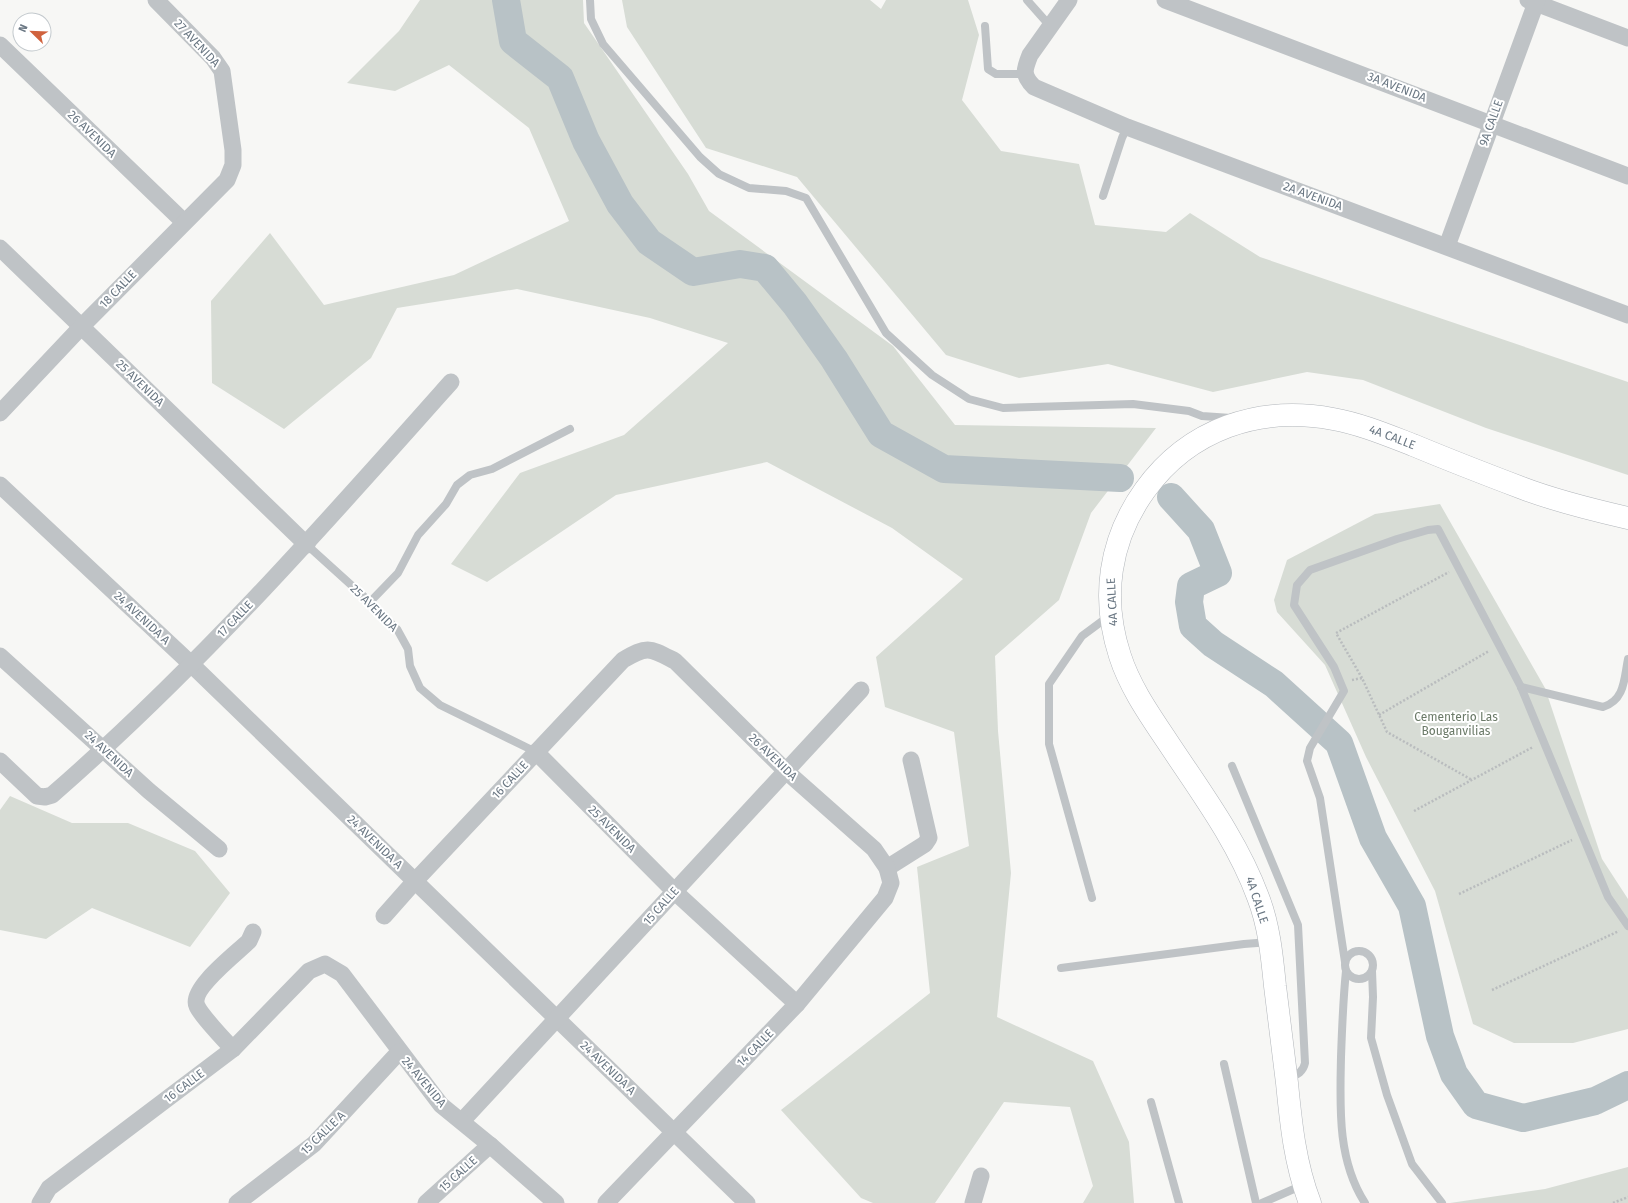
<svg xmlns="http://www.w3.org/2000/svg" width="1628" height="1203" font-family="'Fira Sans',sans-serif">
<rect width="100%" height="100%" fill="#f7f7f5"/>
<g fill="#d7dcd5">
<path d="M 420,0 L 583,0 L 584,23 L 688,174 L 709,211 L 893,346 L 955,425 L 1156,428 L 1091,513 L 1059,600 L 995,656 L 998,731 L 1011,873 L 997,1017 L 1093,1061 L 1129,1142 L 1134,1203 L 1083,1203 L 1093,1186 L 1070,1107 L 1004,1102 L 935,1203 L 873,1203 L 861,1198 L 781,1110 L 930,993 L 917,867 L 969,846 L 954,732 L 885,707 L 876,657 L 963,579 L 892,528 L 767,462 L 616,495 L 487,582 L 451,564 L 520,473 L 624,435 L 728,343 L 650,318 L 517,289 L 397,308 L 371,358 L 284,429 L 212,383 L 211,301 L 270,233 L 324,305 L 454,275 L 569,221 L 529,128 L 449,65 L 395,91 L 347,83 L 399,31 Z"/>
<path d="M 622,0 L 870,0 L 881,9 L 886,0 L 968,0 L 979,35 L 962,100 L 1001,151 L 1079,164 L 1095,225 L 1166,232 L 1190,213 L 1260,257 L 1628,382 L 1628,475 L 1486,428 L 1363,380 L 1307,372 L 1213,392 L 1108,364 L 1019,378 L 946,355 L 797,177 L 706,148 L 627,27 Z"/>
<path d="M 1440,504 L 1545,688 L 1602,859 L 1628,899 L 1628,1029 L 1573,1043 L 1514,1043 L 1473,1024 L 1435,891 L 1366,757 L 1325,665 L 1277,612 L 1274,600 L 1287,560 L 1375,514 Z"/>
<path d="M 10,796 L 72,823 L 128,823 L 195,851 L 230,893 L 190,947 L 92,908 L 46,939 L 0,930 L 0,810 Z"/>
<path d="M 1628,1167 L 1628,1203 L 1450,1203 L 1545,1189 Z"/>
</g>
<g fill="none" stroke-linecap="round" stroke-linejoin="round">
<g stroke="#b8c2c6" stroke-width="28">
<path d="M 506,0 L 513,41 L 560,78 L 586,141 L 620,204 L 649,242 L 693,272 L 740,264 L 765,268 L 795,304 L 834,359 L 881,434 L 944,469 L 1120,478"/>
<path d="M 1171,497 L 1201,530 L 1218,573 L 1191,586 L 1189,602 L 1193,626 L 1213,644 L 1274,684 L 1339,743 L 1373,838 L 1412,906 L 1440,1036 L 1454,1074 L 1476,1105 L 1523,1118 L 1595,1101 L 1628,1085"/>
</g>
<g stroke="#b2b6bb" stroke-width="23">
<g id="secondary">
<path id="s1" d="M 1310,1203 C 1295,1164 1291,1124 1287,1083 C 1283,1050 1279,1018 1275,986 C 1272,956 1269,925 1258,897 C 1237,840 1200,791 1167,741 C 1149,714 1130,687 1120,656 C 1101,598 1109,540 1145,490 C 1189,429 1259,405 1333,419 C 1361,424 1387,435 1413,445 C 1449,460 1485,474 1522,488 C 1556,501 1593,510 1628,518"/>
</g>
</g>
<g stroke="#b9bcbe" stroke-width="2.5" stroke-dasharray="2 2" stroke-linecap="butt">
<path d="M 1362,678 L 1336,633 L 1449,572"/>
<path d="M 1352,680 L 1362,678 L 1387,732 L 1472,780"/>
<path d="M 1379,715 L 1489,651"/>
<path d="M 1414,811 L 1533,747"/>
<path d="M 1459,894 L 1572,840"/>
<path d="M 1492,990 L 1619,931"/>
<path d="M 1613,1203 L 1628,1197"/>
</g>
<g stroke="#bfc3c6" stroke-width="8">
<path d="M 590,0 L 591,19 L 603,44 L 700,157 L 719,174 L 749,188 L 786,191 L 806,198 L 886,333 L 932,375 L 969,399 L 1003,408 L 1133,404 L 1189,411 L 1202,416 L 1231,418"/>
<path d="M 1027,0 L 1050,26"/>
<path d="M 985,26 L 988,69 L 996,74 L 1024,74"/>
<path d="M 1103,196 L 1122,138 L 1127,127"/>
<path d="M 307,545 L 370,602 L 397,629 L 408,649 L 410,666 L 420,688 L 440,705 L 536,752"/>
<path d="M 370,602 L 398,573 L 418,535 L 446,504 L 457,485 L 470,475 L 492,469 L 570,429"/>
<path d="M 1521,687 L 1603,707 C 1625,700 1624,679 1628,659"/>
<path d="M 1232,766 L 1298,925 L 1305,1063 C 1303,1073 1296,1075 1287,1079"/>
<path d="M 1092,898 L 1049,744 L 1049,684 L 1082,636 L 1109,616"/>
<circle cx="1359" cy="965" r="14"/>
<path d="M 1345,962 L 1320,798 L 1307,761 L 1310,748 L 1344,691 L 1334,667 L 1294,605 L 1297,585 L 1310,570 L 1397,539 L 1428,530 L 1438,529 L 1521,687 L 1608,897 L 1628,926"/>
<path d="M 1061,968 L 1244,944 L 1270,942"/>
<path d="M 1346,971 C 1343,1000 1342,1028 1341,1057 C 1340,1106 1337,1160 1365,1203"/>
<path d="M 1372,971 L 1373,997 L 1371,1038 L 1387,1095 L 1412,1164 L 1442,1203"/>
<path d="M 1224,1064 L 1256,1203"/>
<path d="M 1151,1102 L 1179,1203"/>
<path d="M 1262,1203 L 1303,1185"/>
</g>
<g stroke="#bfc3c6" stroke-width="17">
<path d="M 1069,0 L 1030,55 C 1024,70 1022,75 1034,87 L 1127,127 L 1628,315"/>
<path d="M 1165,0 L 1628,176"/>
<path d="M 1528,0 L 1628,38"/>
<path d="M 0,45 L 184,222"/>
<path d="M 1447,246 L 1537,0"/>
<path d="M 0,248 L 307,545"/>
<path d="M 0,413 L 82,326 L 227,180 L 233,165 L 233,150 L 222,71 L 213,58 L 156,0"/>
<path d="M 0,485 L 191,664 L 747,1203"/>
<path d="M 0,656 L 149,791 L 219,849"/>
<path d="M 536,752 L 674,891 L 797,1004"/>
<path d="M 0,761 L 37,796 L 45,797 L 52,795 C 197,669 324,525 451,382"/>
<path d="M 887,868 L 925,844 L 929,838 L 911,760"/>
<path d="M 384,916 L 415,881 L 623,660 C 648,645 650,648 675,661 L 787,772 L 874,849 L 887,868 L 891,883 L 885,898 L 797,1004 L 606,1203"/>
<path d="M 233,1049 C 225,1041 200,1014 197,1006 C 189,989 237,953 249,941 L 253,932"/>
<path d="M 462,1121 L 861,690"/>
<path d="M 40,1203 L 49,1188 L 233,1049 L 309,971 L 325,964 L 342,974 L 441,1105 L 490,1145 L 556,1203"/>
<path d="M 237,1203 L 314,1144 L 399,1052"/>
<path d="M 426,1203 L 490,1145"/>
<path d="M 973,1203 L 981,1176"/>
</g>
<use href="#secondary" stroke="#fff" stroke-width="22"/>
</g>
<g text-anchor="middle" stroke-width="4" stroke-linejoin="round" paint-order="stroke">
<g font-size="12" fill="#6a7783" stroke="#fff">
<text transform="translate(197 43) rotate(47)" y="4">27 AVENIDA</text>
<text transform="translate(1397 87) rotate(21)" y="4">3A AVENIDA</text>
<text transform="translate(1491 123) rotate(-70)" y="4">9A CALLE</text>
<text transform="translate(92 134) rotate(44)" y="4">26 AVENIDA</text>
<text transform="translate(1313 196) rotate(20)" y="4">2A AVENIDA</text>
<text transform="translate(118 289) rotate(-46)" y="4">18 CALLE</text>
<text transform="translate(140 383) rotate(44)" y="4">25 AVENIDA</text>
<text dy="4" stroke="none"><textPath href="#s1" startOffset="1039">4A CALLE</textPath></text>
<text transform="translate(1112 602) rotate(-93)" y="4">4A CALLE</text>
<text transform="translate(374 608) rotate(45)" y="4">25 AVENIDA</text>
<text transform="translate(142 618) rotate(43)" y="4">24 AVENIDA A</text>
<text transform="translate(235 619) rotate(-46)" y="4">17 CALLE</text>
<text transform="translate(109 754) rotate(43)" y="4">24 AVENIDA</text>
<text transform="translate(773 757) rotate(44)" y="4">26 AVENIDA</text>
<text transform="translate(510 780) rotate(-47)" y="4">16 CALLE</text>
<text transform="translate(612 829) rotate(45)" y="4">25 AVENIDA</text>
<text transform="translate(375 842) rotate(44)" y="4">24 AVENIDA A</text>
<text transform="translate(1257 900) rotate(72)" y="4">4A CALLE</text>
<text transform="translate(661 906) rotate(-48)" y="4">15 CALLE</text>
<text transform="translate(755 1048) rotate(-46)" y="4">14 CALLE</text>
<text transform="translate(608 1068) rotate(44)" y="4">24 AVENIDA A</text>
<text transform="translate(424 1082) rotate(50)" y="4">24 AVENIDA</text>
<text transform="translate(184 1086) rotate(-37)" y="4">16 CALLE</text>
<text transform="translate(323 1133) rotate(-44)" y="4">15 CALLE A</text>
<text transform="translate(458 1174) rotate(-42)" y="4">15 CALLE</text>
</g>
<g font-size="12" fill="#6b7a68" stroke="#fff">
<text x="1456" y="721">Cementerio Las<tspan x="1456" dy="14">Bouganvilias</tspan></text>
</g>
</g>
<g transform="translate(32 32) rotate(293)"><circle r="19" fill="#ffffff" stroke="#c3c9cd"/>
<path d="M0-3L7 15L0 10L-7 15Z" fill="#d0623d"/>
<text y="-6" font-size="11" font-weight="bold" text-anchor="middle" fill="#6a7783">N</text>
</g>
</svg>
